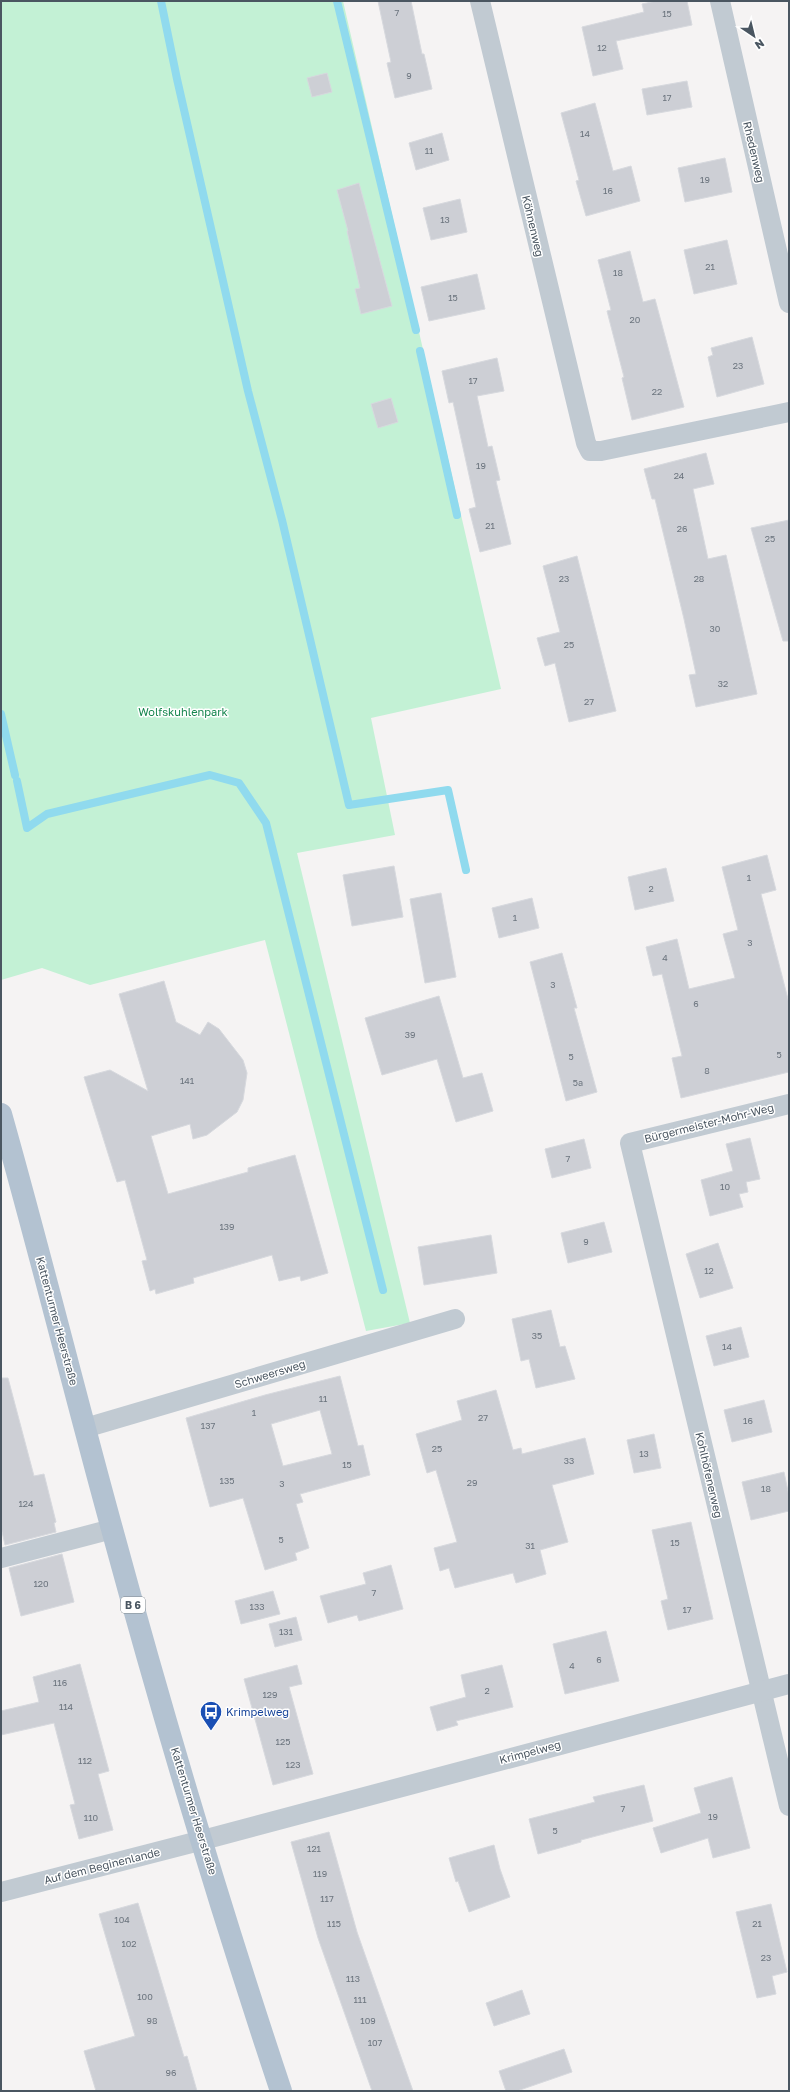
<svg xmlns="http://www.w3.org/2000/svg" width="790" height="2092" font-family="'Golos Text',sans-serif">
<rect width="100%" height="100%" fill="#f5f3f3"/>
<path fill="#c3f1d5" d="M 1,1 L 343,1 L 501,689 L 371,718 L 395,835 L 297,853 L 410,1323 L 366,1331 L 265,940 L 90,985 L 42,968 L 1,980 Z"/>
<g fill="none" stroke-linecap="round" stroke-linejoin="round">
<g stroke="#90daee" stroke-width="8">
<path d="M 161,1 L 177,79 L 248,391 L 282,520 L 349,805 L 448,790 L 466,870"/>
<path d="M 337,1 L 416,330"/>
<path d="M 420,351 L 457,515"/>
<path d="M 1,714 L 15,775"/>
<path d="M 17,781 L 27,828 L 47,814 L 210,775 L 239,783 L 266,823 L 383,1290"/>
</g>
</g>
<g fill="#cdcfd5" stroke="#d7d9de" fill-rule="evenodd">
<path d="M 378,1 L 411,1 L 422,54 L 424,54 L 432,89 L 395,98 L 387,63 L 391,62 Z"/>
<path d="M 656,1 L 687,1 L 692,25 L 616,41 L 623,69 L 593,76 L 582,27 L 644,12 L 642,4 Z"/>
<path d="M 327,73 L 332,92 L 312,97 L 307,78 Z"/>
<path d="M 687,81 L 692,107 L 647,115 L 642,89 Z"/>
<path d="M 595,103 L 613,171 L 631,166 L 640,201 L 586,216 L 576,181 L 579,180 L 561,113 Z"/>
<path d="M 442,133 L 449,160 L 416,170 L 409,143 Z"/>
<path d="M 725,158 L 732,192 L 685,202 L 678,168 Z"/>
<path d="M 359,183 L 392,306 L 361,314 L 355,289 L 360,288 L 347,231 L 348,231 L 337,190 Z"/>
<path d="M 460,199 L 467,232 L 431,240 L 423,208 Z"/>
<path d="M 727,240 L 737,284 L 694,294 L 684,250 Z"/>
<path d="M 630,251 L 643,302 L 655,299 L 684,407 L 632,420 L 622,378 L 624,377 L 607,311 L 611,310 L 598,260 Z"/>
<path d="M 477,274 L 485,309 L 429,321 L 421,287 Z"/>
<path d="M 752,337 L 764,384 L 717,397 L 708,357 L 713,355 L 711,348 Z"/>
<path d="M 497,358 L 504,391 L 477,396 L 488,447 L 492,446 L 500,480 L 496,481 L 511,544 L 480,552 L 469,509 L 476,507 L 453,402 L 449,403 L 442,371 Z"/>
<path d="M 391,398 L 398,422 L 378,428 L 371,404 Z"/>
<path d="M 706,453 L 714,484 L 693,489 L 708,559 L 726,555 L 757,694 L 696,707 L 689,675 L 696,674 L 684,619 L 655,499 L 652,499 L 644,469 Z"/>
<path d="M 789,520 L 789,641 L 783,641 L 751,528 Z"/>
<path d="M 577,556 L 616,711 L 569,722 L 555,663 L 545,666 L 537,638 L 560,632 L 543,566 Z"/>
<path d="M 767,855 L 776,890 L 761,894 L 789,1003 L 789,1072 L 681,1098 L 672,1058 L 682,1056 L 662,974 L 653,976 L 646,947 L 677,939 L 689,989 L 735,978 L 723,934 L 738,930 L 722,867 Z"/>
<path d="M 394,866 L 403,917 L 352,926 L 343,875 Z"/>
<path d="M 666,868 L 674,901 L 635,910 L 628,877 Z"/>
<path d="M 441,893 L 456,977 L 425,983 L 410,899 Z"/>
<path d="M 532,898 L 539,928 L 499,938 L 492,908 Z"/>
<path d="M 562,953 L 577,1008 L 574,1008 L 597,1092 L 566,1101 L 530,962 Z"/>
<path d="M 164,981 L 176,1022 L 200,1035 L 208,1022 L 219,1029 L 243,1060 L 247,1073 L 243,1100 L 237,1112 L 207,1135 L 193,1139 L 190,1124 L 151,1136 L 168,1194 L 248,1172 L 248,1168 L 295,1155 L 328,1273 L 301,1281 L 300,1276 L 279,1281 L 272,1255 L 193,1278 L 194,1283 L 156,1294 L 155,1289 L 150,1291 L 142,1261 L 147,1260 L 125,1180 L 117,1182 L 84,1077 L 110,1070 L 148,1091 L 119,994 Z"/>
<path d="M 439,996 L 463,1078 L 482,1073 L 493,1111 L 456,1122 L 437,1059 L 382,1075 L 365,1018 Z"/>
<path d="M 750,1138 L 760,1179 L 746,1182 L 748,1192 L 739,1194 L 743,1207 L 710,1216 L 701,1180 L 733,1171 L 726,1144 Z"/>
<path d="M 584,1139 L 591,1168 L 552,1178 L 545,1149 Z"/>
<path d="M 604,1222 L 612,1252 L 568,1263 L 561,1233 Z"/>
<path d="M 491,1235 L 497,1273 L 424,1285 L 418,1247 Z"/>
<path d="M 718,1243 L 733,1288 L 700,1298 L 686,1254 Z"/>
<path d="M 551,1310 L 560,1347 L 565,1346 L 575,1379 L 536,1388 L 529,1359 L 521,1361 L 512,1319 Z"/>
<path d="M 741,1327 L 749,1357 L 714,1366 L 706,1336 Z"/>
<path d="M 340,1376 L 358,1446 L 363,1445 L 370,1475 L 300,1494 L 303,1502 L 296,1504 L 309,1548 L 295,1553 L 297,1560 L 265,1570 L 243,1498 L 210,1507 L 186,1418 L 265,1395 ZM 320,1410 L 332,1454 L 283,1466 L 271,1424 Z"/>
<path d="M 1,1378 L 8,1378 L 34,1476 L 44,1474 L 56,1522 L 54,1523 L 56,1532 L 5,1545 L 1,1527 Z"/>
<path d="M 496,1390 L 513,1450 L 521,1448 L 522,1454 L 585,1438 L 594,1474 L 552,1485 L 568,1542 L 540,1550 L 546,1574 L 516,1583 L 513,1573 L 455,1588 L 449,1568 L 440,1571 L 434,1548 L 457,1542 L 436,1470 L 427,1473 L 416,1434 L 462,1420 L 457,1401 Z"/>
<path d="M 764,1400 L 772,1432 L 732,1442 L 724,1410 Z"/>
<path d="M 654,1434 L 661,1468 L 634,1473 L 627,1440 Z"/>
<path d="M 784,1472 L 789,1496 L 789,1511 L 751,1520 L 742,1482 Z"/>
<path d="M 691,1522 L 713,1619 L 668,1630 L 661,1601 L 668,1599 L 652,1530 Z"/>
<path d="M 62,1554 L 74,1602 L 21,1616 L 9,1568 Z"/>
<path d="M 391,1565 L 403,1609 L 359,1621 L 357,1615 L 328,1623 L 320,1596 L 366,1584 L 363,1573 Z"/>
<path d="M 273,1591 L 280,1614 L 241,1624 L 235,1601 Z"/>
<path d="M 296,1617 L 302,1640 L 275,1647 L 269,1624 Z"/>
<path d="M 606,1631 L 619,1681 L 565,1694 L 553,1644 Z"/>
<path d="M 80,1664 L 109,1771 L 98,1774 L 113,1830 L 79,1839 L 70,1805 L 75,1804 L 54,1723 L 1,1735 L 1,1711 L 39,1702 L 33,1677 Z"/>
<path d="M 297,1665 L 302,1684 L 289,1687 L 313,1774 L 273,1785 L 244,1679 Z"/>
<path d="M 502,1665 L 513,1707 L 456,1721 L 458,1725 L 437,1731 L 430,1707 L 466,1697 L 461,1675 Z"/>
<path d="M 732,1777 L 750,1848 L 713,1858 L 708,1838 L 661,1853 L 653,1828 L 701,1813 L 694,1788 Z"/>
<path d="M 644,1785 L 653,1821 L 581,1840 L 581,1842 L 538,1854 L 529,1819 L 595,1802 L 593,1797 Z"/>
<path d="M 329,1832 L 357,1932 L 413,2091 L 372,2091 L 318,1938 L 291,1842 Z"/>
<path d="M 494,1845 L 500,1869 L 510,1897 L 469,1912 L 458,1881 L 456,1882 L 449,1858 Z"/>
<path d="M 138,1903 L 184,2057 L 187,2056 L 197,2091 L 96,2091 L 84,2051 L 135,2036 L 99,1914 Z"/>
<path d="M 771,1904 L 787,1972 L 772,1976 L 776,1994 L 757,1998 L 736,1912 Z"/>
<path d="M 522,1990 L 530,2014 L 494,2026 L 486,2003 Z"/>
<path d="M 564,2049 L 572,2072 L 517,2091 L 506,2091 L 499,2071 Z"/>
</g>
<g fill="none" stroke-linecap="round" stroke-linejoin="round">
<g stroke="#c1cad2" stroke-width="20">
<path d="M 480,1 L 586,443 L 590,451 L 601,451 L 789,412"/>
<path d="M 720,1 L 789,303"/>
<path d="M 789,1104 L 630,1143 L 789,1806"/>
<path d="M 85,1428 L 455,1319"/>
<path d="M 1,1558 L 112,1529"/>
<path d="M 1,1892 L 203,1840 L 789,1684"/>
</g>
<path stroke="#b3c2d1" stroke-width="22" d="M 1,1114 C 40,1252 74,1391 112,1529 C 163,1717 219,1905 281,2091"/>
</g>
<defs>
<g id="bus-pin" transform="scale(1.15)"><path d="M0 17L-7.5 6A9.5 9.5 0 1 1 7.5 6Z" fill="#1a4fb4" stroke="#fff"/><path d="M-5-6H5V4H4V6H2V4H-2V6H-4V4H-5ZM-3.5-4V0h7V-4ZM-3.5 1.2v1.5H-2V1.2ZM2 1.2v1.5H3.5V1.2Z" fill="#fff"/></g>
</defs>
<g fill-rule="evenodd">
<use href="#bus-pin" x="211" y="1712"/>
</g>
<g text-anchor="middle" stroke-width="3" stroke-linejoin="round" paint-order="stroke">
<g font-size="9" fill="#6b747e">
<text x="397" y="16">7</text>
<text x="667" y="17">15</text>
<text x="602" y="51">12</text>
<text x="409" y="79">9</text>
<text x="667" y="101">17</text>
<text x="585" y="137">14</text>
<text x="429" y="154">11</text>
<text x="705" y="183">19</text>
<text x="608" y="194">16</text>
<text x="445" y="223">13</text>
<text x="710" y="270">21</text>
<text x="618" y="276">18</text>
<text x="453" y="301">15</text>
<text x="635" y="323">20</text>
<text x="738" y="369">23</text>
<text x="473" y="384">17</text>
<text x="657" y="395">22</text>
<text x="481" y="469">19</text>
<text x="679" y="479">24</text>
<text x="490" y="529">21</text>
<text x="682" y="532">26</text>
<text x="770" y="542">25</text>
<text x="564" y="582">23</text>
<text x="699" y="582">28</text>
<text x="715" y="632">30</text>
<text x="569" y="648">25</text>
<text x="723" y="687">32</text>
<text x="589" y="705">27</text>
<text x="749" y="881">1</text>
<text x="651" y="892">2</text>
<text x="515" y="921">1</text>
<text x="750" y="946">3</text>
<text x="665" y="961">4</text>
<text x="553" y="988">3</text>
<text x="696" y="1007">6</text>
<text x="410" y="1038">39</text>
<text x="779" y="1058">5</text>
<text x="571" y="1060">5</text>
<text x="707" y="1074">8</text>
<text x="187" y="1084">141</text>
<text x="578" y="1086">5a</text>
<text x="568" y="1162">7</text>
<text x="725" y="1190">10</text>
<text x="227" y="1230">139</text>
<text x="586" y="1245">9</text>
<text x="709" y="1274">12</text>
<text x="537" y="1339">35</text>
<text x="727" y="1350">14</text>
<text x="323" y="1402">11</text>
<text x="254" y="1416">1</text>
<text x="483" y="1421">27</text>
<text x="748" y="1424">16</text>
<text x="208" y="1429">137</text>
<text x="437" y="1452">25</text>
<text x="644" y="1457">13</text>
<text x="569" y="1464">33</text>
<text x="347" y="1468">15</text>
<text x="227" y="1484">135</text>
<text x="472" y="1486">29</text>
<text x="282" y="1487">3</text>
<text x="766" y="1492">18</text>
<text x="26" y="1507">124</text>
<text x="281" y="1543">5</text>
<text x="675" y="1546">15</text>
<text x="530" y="1549">31</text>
<text x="41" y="1587">120</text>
<text x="374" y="1596">7</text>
<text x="257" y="1610">133</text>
<text x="687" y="1613">17</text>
<text x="286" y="1635">131</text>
<text x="599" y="1663">6</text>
<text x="572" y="1669">4</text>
<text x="60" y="1686">116</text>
<text x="487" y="1694">2</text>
<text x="270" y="1698">129</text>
<text x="66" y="1710">114</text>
<text x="283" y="1745">125</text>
<text x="85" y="1764">112</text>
<text x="293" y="1768">123</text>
<text x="623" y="1812">7</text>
<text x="713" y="1820">19</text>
<text x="91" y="1821">110</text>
<text x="555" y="1834">5</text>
<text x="314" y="1852">121</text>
<text x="320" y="1877">119</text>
<text x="327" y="1902">117</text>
<text x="122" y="1923">104</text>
<text x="334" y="1927">115</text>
<text x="757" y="1927">21</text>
<text x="129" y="1947">102</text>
<text x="766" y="1961">23</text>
<text x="353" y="1982">113</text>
<text x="145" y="2000">100</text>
<text x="360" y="2003">111</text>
<text x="152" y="2024">98</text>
<text x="368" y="2024">109</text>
<text x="375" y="2046">107</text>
<text x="171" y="2076">96</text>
</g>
<rect fill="#fff" stroke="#808990" stroke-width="1" x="121" y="1597" width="24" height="16" rx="3"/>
<g font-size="10" font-weight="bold" fill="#4a5661">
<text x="133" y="1609">B 6</text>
</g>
<g font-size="11" fill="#4a5661" stroke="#fff">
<text transform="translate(754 152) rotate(77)" y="4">Rhedenweg</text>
<text transform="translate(533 226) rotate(77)" y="4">Köhnenweg</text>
<text transform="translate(709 1123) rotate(-14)" y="4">Bürgermeister-Mohr-Weg</text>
<text transform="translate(57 1321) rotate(75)" y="4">Kattenturmer Heerstraße</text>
<text transform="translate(270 1374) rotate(-17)" y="4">Schweersweg</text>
<text transform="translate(709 1475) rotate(77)" y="4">Kohlhöfenerweg</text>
<text transform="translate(530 1752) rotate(-15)" y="4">Krimpelweg</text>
<text transform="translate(194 1811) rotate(73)" y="4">Kattenturmer Heerstraße</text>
<text transform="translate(102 1866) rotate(-14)" y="4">Auf dem Beginenlande</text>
</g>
<g font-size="11" fill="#17864f" stroke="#fff">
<text x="183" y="716">Wolfskuhlenpark</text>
</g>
<g font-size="11" fill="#164399" stroke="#fff" text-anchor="start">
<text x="226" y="1716">Krimpelweg</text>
</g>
</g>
<rect width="790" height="2092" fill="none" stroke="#4a5661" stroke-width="4"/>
<g transform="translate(754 36) rotate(145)" stroke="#ffffff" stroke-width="3" paint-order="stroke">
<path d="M0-3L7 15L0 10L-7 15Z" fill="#4a5661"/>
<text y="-6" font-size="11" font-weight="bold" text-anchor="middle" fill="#4a5661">N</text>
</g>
</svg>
